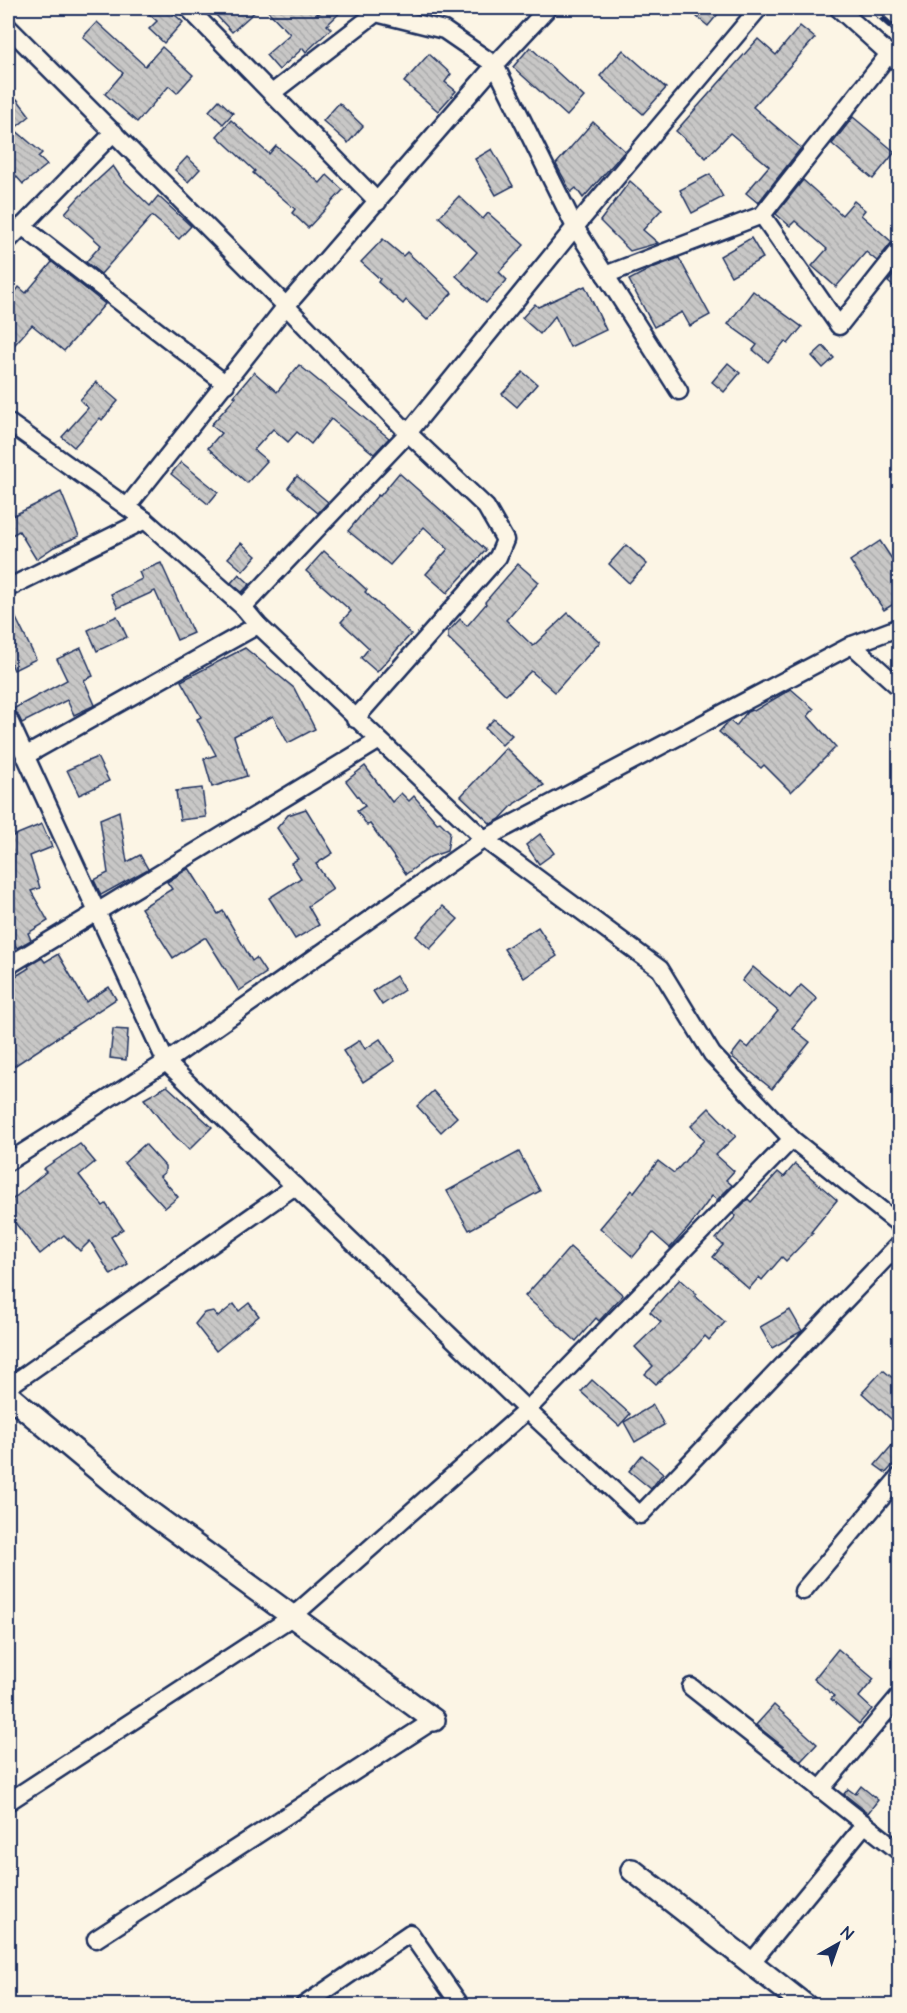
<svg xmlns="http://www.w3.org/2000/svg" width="907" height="2013" font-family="'Architects Daughter',sans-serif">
<defs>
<pattern id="building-back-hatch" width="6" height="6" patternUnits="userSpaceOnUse" patternTransform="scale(1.5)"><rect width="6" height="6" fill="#c8c7c6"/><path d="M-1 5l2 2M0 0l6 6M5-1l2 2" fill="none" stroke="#ababac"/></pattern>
</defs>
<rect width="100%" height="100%" fill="#fcf5e5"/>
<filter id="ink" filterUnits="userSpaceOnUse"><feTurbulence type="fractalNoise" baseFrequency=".0167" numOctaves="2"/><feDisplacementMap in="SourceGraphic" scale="12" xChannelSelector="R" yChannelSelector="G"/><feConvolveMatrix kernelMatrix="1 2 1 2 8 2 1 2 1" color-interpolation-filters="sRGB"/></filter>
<g filter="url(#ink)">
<g fill="url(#building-back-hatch)" stroke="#1b2f5e" stroke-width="1.5">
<path d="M 142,8 L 167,8 L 183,22 L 164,43 L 149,29 L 157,21 Z"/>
<path d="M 224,8 L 259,8 L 232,32 L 216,15 Z"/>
<path d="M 265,8 L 311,8 L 318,14 L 325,8 L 345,8 L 327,25 L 331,29 L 306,52 L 303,48 L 279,70 L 266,55 L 290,34 Z"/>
<path d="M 704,8 L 723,8 L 708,26 L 697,17 Z"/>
<path d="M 97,22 L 145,66 L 162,47 L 193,75 L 177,93 L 169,86 L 137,122 L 105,94 L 123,73 L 83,37 Z"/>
<path d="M 800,26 L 815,38 L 753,107 L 801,148 L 758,203 L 746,193 L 769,166 L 730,133 L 706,158 L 676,131 L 758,39 L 776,55 Z"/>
<path d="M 530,47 L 584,97 L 567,116 L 513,67 Z"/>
<path d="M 623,50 L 666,88 L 643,114 L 600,76 Z"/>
<path d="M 429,54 L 451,74 L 445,82 L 456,91 L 438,111 L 404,82 Z"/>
<path d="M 17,99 L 30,116 L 14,129 L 42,153 L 38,157 L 47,165 L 23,184 L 8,167 L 8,106 Z"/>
<path d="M 219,100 L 233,113 L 223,124 L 209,111 Z"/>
<path d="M 339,103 L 363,126 L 348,143 L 323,121 Z"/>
<path d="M 853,117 L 895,152 L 873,179 L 832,144 Z"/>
<path d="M 231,120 L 269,154 L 276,146 L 320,183 L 327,175 L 343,190 L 308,228 L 292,213 L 295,209 L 253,173 L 255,171 L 217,136 Z"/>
<path d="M 593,122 L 625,151 L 583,198 L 576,188 L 571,192 L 556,164 Z"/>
<path d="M 492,149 L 513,186 L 496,195 L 475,159 Z"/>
<path d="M 187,157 L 200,169 L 188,182 L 175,170 Z"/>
<path d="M 113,166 L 122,179 L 150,206 L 158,196 L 191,226 L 179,239 L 152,216 L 101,274 L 86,262 L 101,245 L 65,213 L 79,197 Z"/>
<path d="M 710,174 L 723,197 L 692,213 L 680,190 Z"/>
<path d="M 803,180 L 842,215 L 854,201 L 865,210 L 861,215 L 892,242 L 877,261 L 866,252 L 836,287 L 812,266 L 827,249 L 795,221 L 790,226 L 776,214 Z"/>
<path d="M 630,181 L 662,209 L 643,230 L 658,243 L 630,251 L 600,221 Z"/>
<path d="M 459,196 L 483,219 L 488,213 L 524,245 L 499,272 L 507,280 L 486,303 L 456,276 L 477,252 L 439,217 Z"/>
<path d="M 751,238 L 763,258 L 731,276 L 720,256 Z"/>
<path d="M 383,239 L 403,256 L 407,252 L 419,263 L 420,262 L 452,293 L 427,320 L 406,300 L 403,304 L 378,282 L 380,279 L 361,262 Z"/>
<path d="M 679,258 L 710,315 L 690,326 L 682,312 L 654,327 L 629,280 L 652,268 Z"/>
<path d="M 52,262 L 105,304 L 64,351 L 32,325 L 8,352 L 8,302 L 19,287 L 26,293 Z"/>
<path d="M 900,267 L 900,292 L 888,282 Z"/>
<path d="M 585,286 L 606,330 L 570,347 L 555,316 L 540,334 L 522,318 L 535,304 L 538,307 Z"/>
<path d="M 753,291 L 802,327 L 788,344 L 785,341 L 768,362 L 753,350 L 757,345 L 728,324 Z"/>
<path d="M 823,346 L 834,358 L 823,368 L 812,356 Z"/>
<path d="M 728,363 L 740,373 L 724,392 L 712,382 Z"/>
<path d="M 299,365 L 389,438 L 374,454 L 331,419 L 311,444 L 297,432 L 288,442 L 273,429 L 254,450 L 267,461 L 247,483 L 208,448 L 221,433 L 211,425 L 236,397 L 234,396 L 254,372 L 277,392 Z"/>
<path d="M 523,372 L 537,384 L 517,407 L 502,394 Z"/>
<path d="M 96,382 L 118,401 L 102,420 L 100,418 L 74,447 L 62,437 L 88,408 L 80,400 Z"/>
<path d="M 181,462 L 218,492 L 208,504 L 171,474 Z"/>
<path d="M 399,473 L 486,550 L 447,593 L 426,574 L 448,549 L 424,527 L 390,565 L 348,531 L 378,495 L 380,496 Z"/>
<path d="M 297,476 L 328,502 L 318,513 L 288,488 Z"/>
<path d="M 61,492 L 79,536 L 54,547 L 36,559 L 19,531 L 8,537 L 8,518 Z"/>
<path d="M 880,541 L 900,571 L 900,600 L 884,610 L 850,561 Z"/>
<path d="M 241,543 L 256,556 L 243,571 L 228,558 Z"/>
<path d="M 626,545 L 647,564 L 629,583 L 609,564 Z"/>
<path d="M 324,551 L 367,590 L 365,592 L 411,634 L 377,672 L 361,658 L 369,648 L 341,622 L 351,611 L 306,571 Z"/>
<path d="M 161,563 L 193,633 L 177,640 L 155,591 L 118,608 L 111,594 L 142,579 L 139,572 Z"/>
<path d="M 518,564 L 539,582 L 506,620 L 533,646 L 568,613 L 600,642 L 555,692 L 531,671 L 506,695 L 448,638 L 448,632 L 460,619 L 467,626 L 486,604 L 485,602 Z"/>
<path d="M 239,574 L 250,584 L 242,592 L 231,583 Z"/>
<path d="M 8,602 L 36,659 L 14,670 L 8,656 Z"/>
<path d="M 117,616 L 127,637 L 97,651 L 88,630 Z"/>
<path d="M 81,648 L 93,676 L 84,680 L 95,705 L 74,715 L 67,700 L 22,723 L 17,713 L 13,709 L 67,680 L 57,659 Z"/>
<path d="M 245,648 L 294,688 L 315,729 L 288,743 L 273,716 L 234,736 L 247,776 L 212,787 L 204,759 L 216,755 L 197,719 L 201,717 L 181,681 Z"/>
<path d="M 791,689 L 814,709 L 808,716 L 836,747 L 791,792 L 764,765 L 761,768 L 719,732 L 727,723 L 730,721 L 736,726 L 747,712 L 752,710 L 754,711 Z"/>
<path d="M 494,719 L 512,735 L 502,745 L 485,728 Z"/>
<path d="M 506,748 L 544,785 L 515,803 L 500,819 L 491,824 L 461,796 Z"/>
<path d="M 97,757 L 109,781 L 79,795 L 67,770 Z"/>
<path d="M 365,766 L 392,802 L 401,793 L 409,801 L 414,796 L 437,823 L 440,822 L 450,832 L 447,851 L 430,857 L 406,874 L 370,824 L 367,825 L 357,811 L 365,806 L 346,781 Z"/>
<path d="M 202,788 L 206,817 L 180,820 L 176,791 Z"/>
<path d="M 306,809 L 333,853 L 316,864 L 333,889 L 308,906 L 319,925 L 295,939 L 269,898 L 301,878 L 291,863 L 298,859 L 277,828 L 288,815 Z"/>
<path d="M 119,811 L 127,862 L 140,855 L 148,869 L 101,895 L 94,880 L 108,873 L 100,819 Z"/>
<path d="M 42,824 L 52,847 L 30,856 L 40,888 L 31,891 L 48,921 L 28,933 L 31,940 L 17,948 L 12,940 L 8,942 L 8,912 L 14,908 L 8,887 L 8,838 Z"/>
<path d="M 540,834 L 554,853 L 539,864 L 526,845 Z"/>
<path d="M 189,868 L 218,914 L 223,911 L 252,961 L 256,958 L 266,973 L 239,991 L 206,938 L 204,938 L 173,958 L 141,908 L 172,889 L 167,882 Z"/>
<path d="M 443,906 L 458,919 L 430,949 L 416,936 Z"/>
<path d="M 538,927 L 557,956 L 524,978 L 504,949 Z"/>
<path d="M 58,954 L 86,1002 L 109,987 L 116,999 L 8,1070 L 8,981 L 29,968 L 28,966 L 42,958 L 45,962 Z"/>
<path d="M 753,967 L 790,998 L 801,985 L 817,999 L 792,1028 L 810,1042 L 772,1089 L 731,1056 L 741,1043 L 748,1048 L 778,1011 L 742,981 Z"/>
<path d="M 396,976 L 404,990 L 382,1005 L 373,991 Z"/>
<path d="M 113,1029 L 128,1030 L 126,1060 L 110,1058 Z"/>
<path d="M 380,1039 L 395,1061 L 363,1082 L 343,1051 L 360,1040 L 365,1049 Z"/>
<path d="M 167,1086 L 212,1127 L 189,1150 L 166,1127 L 144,1099 Z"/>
<path d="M 433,1091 L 457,1117 L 441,1132 L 417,1106 Z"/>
<path d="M 709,1108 L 736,1136 L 716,1155 L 734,1171 L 726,1180 L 732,1185 L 717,1200 L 712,1196 L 689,1227 L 670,1248 L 653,1233 L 633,1257 L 600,1228 L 632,1190 L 634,1192 L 658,1161 L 674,1173 L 704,1140 L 691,1126 Z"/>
<path d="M 80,1144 L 95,1162 L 79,1175 L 103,1206 L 106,1204 L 123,1229 L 111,1237 L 128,1264 L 111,1275 L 90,1241 L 80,1251 L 64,1235 L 40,1254 L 8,1214 L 8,1203 L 46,1172 L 43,1169 Z"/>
<path d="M 145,1144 L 165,1166 L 165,1172 L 160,1176 L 178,1197 L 165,1208 L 124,1163 Z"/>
<path d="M 519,1152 L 540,1191 L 469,1230 L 447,1191 Z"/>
<path d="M 795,1164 L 837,1200 L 811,1232 L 813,1233 L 786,1261 L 782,1257 L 762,1280 L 759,1277 L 749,1289 L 713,1257 L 723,1245 L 716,1239 L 736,1216 L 733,1214 L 748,1199 L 751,1202 L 778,1172 L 784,1177 Z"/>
<path d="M 570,1247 L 623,1295 L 599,1321 L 596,1318 L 576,1341 L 525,1296 L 543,1276 L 544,1277 Z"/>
<path d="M 680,1279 L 697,1294 L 695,1296 L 725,1322 L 709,1340 L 705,1336 L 687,1357 L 656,1384 L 645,1374 L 653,1366 L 635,1347 L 661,1322 L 650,1312 Z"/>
<path d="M 249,1303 L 259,1316 L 216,1351 L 195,1324 L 204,1313 L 213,1311 L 218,1317 L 234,1304 L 239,1311 Z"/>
<path d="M 790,1310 L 802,1331 L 772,1348 L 760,1327 Z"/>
<path d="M 883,1370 L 900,1384 L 900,1427 L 862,1393 Z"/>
<path d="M 592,1380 L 630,1414 L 619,1426 L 581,1392 Z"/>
<path d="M 653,1405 L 664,1425 L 635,1442 L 624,1422 Z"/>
<path d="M 900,1436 L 900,1457 L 886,1473 L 875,1465 Z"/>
<path d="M 642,1455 L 663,1473 L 651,1489 L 629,1471 Z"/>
<path d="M 838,1649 L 874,1679 L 859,1697 L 872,1709 L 859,1724 L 831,1699 L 834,1696 L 814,1679 Z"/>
<path d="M 774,1705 L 817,1744 L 801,1761 L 756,1725 Z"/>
<path d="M 861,1786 L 878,1800 L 868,1813 L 844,1794 L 848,1789 L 855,1794 Z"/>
</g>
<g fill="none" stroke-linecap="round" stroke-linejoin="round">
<g stroke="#1b2f5e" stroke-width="21">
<g id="minor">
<path d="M 188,8 L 378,202"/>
<path d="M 838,8 L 900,64"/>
<path d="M 8,27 L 286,306 L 408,433 L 486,507 L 505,540 L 498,557 L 355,719"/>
<path d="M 272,93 L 376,13 L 444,30 L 495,65 L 575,227 L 679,391"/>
<path d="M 762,215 L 839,326 L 900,249"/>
<path d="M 22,226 L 226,384"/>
<path d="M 8,241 L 114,132"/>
<path d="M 605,275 L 762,215 L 889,54"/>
<path d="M 8,422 L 145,520 L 243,607 L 258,625 L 484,839 L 660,969 L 712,1054 L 792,1139 L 900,1225"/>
<path d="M 127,507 L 286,306 L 495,65 L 548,8"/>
<path d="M 8,588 L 145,520"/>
<path d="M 243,607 L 408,433 L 575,227 L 759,8"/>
<path d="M 852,645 L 900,688"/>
<path d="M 8,718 L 166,1062 L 527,1410 L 640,1515 L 900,1243"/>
<path d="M 25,756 L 258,625"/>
<path d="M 8,966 L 378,741"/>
<path d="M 8,1162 L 166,1062 L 484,839 L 852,645 L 900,627"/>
<path d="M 8,1387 L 295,1186"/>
<path d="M 803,1591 L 900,1476"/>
<path d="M 691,1687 L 900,1852"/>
<path d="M 820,1790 L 900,1695"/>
<path d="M 8,1802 L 292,1617 L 527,1410 L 792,1139"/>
<path d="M 96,1939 L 434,1720"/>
<path d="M 751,1963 L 865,1824"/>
<path d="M 303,2006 L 410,1933 L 461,2006"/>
</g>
</g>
<g stroke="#1b2f5e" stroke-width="26">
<g id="tertiary">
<path d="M 8,1395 L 140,1505 L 434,1720"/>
<path d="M 632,1870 L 806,2006"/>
</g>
</g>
<use href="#minor" stroke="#fcf5e5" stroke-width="16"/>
<use href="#tertiary" stroke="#fcf5e5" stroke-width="21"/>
<g stroke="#1b2f5e" stroke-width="7">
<path id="rail" d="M 871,8 L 900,34"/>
</g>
<use href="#rail" stroke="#fcf5e5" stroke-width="4.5" stroke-dasharray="14" stroke-linecap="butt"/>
</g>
</g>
<rect width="907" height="2013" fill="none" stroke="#fcf5e5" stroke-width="30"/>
<rect x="15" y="15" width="877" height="1983" fill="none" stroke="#1b2f5e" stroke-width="2" filter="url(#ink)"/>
<g transform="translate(838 1944) rotate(40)" stroke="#fcf5e5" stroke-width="4.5" paint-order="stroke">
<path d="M0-4.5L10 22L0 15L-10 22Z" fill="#1b2f5e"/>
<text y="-9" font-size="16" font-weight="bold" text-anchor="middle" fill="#1b2f5e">N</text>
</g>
</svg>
